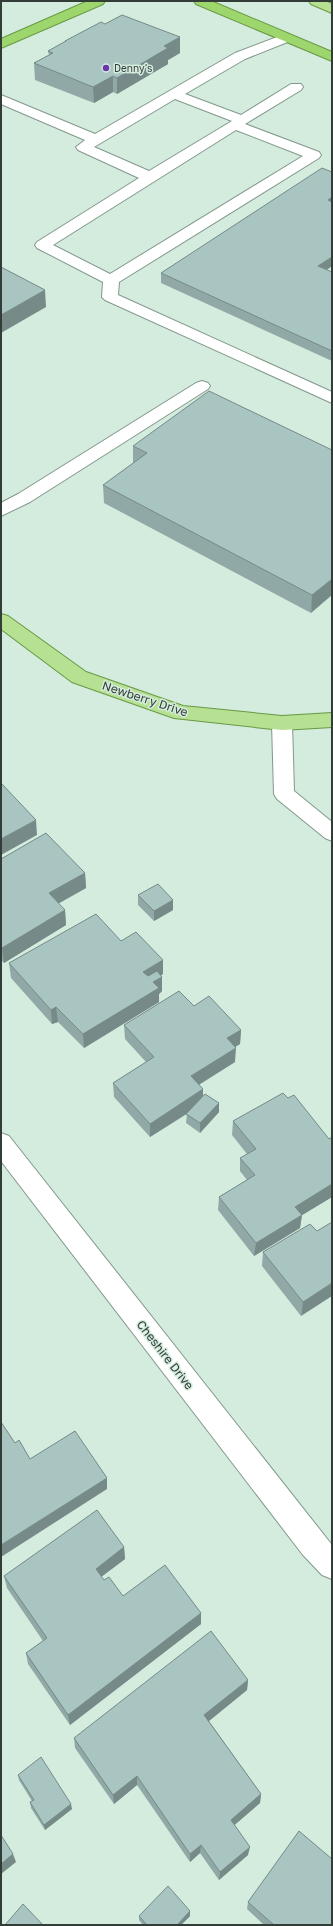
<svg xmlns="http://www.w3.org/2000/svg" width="333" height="1926" viewBox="0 0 333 1926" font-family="'Golos Text',sans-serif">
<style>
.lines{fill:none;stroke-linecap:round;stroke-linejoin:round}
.service-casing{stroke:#82988c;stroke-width:2}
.minor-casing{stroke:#82988c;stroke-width:2}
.primary-casing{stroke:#689944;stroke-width:2}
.trunk-casing{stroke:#689944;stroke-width:2}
.service{fill:#fff;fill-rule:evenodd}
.minor{fill:#fff;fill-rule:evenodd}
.primary{fill:#b6e092;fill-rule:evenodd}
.trunk{fill:#9ed66e;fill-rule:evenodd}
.wall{fill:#90a9a7}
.shaded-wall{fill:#768a88}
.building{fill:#a8c5c2;stroke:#768a88}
.poi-dot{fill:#6b36ad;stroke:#d4ecde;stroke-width:1.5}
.labels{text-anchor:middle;stroke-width:3;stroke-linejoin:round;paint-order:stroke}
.far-poi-label{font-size:10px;fill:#333d38;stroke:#d4ecde;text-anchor:start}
.street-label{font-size:12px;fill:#333d38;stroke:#d4ecde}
</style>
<rect width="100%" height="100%" fill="#d4ecde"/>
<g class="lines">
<g class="service-casing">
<path id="service" d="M285,34L290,35L291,38L290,41L245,59L185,94L241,115L291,84H301L303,87L301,90L245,124L319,152L321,155L319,158L119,282L118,295L332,392V403L105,300L102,297L103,282L37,248L35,245L37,242L139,178L78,150L76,147L85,140L1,104V95L95,134L235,53ZM175,99L232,121L149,171L94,147ZM236,130L303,156L110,274L53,245Z
M202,381L208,383L210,386L208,389L30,502L1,516V503L18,494L196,383Z
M282,716L289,718L292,723L294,791L332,822V841L325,838L277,799L274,794L272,723L275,718Z"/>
</g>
<g class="minor-casing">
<path id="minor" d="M1,1133L9,1136L332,1545V1579L322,1575L303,1555L1,1161Z"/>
</g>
<g class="primary-casing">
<path id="primary" d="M309,1H325L332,4V13L311,4Z
M1,614L8,616L86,672L183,706L282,716L332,713V727L282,730L174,718L72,682L1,629Z"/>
</g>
<g class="trunk-casing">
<path id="trunk" d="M88,1H105L103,4L1,48V39Z
M194,1H211L332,52V61L196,4Z"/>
</g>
<use href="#service" class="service"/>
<use href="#minor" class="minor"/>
<use href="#primary" class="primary"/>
<use href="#trunk" class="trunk"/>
</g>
<path class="wall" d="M105,24L180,37V53L168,60V64L117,94L113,92L94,103L35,80L34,63L49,55L48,51L65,42V41Z
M332,172V266L327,270L332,272V361L161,283V273Z
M133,446L332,450L311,613L104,503L103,485L133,463Z
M1,859L85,873L86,888L58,904L65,910L66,925L4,963L1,960Z
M138,895L173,900V910L154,921L138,905Z
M121,941L163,960V974L161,975L162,991L159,994V1002L84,1048L58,1022L52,1024L11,978L9,963Z
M194,1006L241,1030L240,1044L235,1047V1062L199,1085L203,1096L219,1103V1112L200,1133L186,1123L187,1114L150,1137L114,1097L113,1083L146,1062L125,1039L124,1025Z
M233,1121L329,1139L332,1137V1197L302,1215L300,1228L254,1256L218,1210L219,1197L247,1180L240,1171V1158L247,1154L232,1135Z
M317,1231L301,1316L262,1266L263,1252Z
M124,1547L125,1559L101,1577L104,1580L123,1596L201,1624L70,1725L28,1664L26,1653L43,1641L7,1588L4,1576Z
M248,1680L247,1690L209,1721L261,1794L260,1803L234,1825L248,1855L219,1880L200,1853L190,1862L137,1785L114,1804L75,1748L74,1738Z
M18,1775L72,1809L45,1830L31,1808L30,1802L32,1801L19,1780Z
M248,1902L332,1925H264L247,1909Z
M190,1911V1916L181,1925H143L139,1920V1916Z"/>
<path class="shaded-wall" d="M180,37V53L168,60V64L117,94V78L164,46Z
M113,76V92L94,103L93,87Z
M332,197V206L328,200Z
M332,257V266L317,276L318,266Z
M45,290L46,307L1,333V315Z
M332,579V595L311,613L312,595Z
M36,820L37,835L1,855V839Z
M85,873L86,888L50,908L49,893Z
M173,900V910L154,921V911Z
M65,910L66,925L4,963L2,948Z
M163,960V974L143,986V972Z
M162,977V991L159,994V1002L84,1048L83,1034L153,982Z
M56,1007L58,1022L52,1024L51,1010Z
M241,1030L240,1044L226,1052L227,1038Z
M236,1048L235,1062L190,1090L191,1076Z
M203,1089V1103L150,1137V1124Z
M219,1103V1112L200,1133V1123Z
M332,1184V1197L294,1220L295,1207Z
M302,1215L300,1228L254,1256L256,1243Z
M332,1283V1296L301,1316L303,1302Z
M107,1478V1489L1,1557V1545Z
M124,1547L125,1559L97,1580L96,1569Z
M201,1613V1624L70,1725L68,1715Z
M248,1680L247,1690L204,1725V1715Z
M137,1776V1785L114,1804L113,1795Z
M261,1794L260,1803L230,1829L231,1820Z
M71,1804L72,1809L45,1830L44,1825Z
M201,1845L200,1853L190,1862V1854Z
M250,1847L248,1855L219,1880L220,1872Z
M13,1854L16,1862L1,1874V1864Z
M190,1911V1916L181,1925H177Z"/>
<path class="building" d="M122,15L180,37L164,46L168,48L117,78L113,76L93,87L34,63L53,53L48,51L66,41H65L101,22L105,24Z
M322,168L332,172V197L328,200L332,202V257L318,266L332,272V351L161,273Z
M1,267L45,290L1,315Z
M209,391L332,450V579L312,595L103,485L147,453L133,446Z
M1,783L36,820L1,839Z
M46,833L85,873L49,893L65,910L2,948L1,947V859Z
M158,884L173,900L154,911L138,895Z
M96,914L121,941L136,932L163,960L143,972L148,976L157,971L162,977L153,982L159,988L83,1034L56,1007L51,1010L9,963Z
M179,991L194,1006L209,996L241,1030L227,1038L236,1048L191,1076L203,1089L150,1124L113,1083L154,1057L124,1025Z
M283,1093L288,1098L294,1095L329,1139L332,1137V1184L295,1207L302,1215L256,1243L219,1197L255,1175L240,1158L256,1149L233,1121Z
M205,1094L219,1103L200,1123L186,1114Z
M332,1222V1283L303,1302L263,1252L310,1224L317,1231Z
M1,1422L15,1443L19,1440L30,1459L75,1431L107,1478L1,1545Z
M97,1510L124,1547L96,1569L104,1580L109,1577L123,1596L165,1565L201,1613L68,1715L26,1653L47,1638L4,1576Z
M211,1631L248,1680L204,1715L261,1794L231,1820L250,1847L220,1872L201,1845L190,1854L137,1776L113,1795L74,1738Z
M41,1757L71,1804L44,1825L30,1802L34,1800L18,1775Z
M299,1831L332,1859V1925H274L248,1902Z
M1,1835L13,1854L1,1864Z
M168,1886L190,1911L177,1925H147L139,1916Z
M23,1904L43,1925H5Z"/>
<circle class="poi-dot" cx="106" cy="68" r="4"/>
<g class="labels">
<g class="far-poi-label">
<text x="114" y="72">Denny's</text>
</g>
<g class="street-label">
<text transform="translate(145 699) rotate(18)" y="4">Newberry Drive</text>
<text transform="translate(165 1355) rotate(52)" y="4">Cheshire Drive</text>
</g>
</g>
<rect width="333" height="1926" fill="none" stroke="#333d38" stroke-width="4"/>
</svg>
